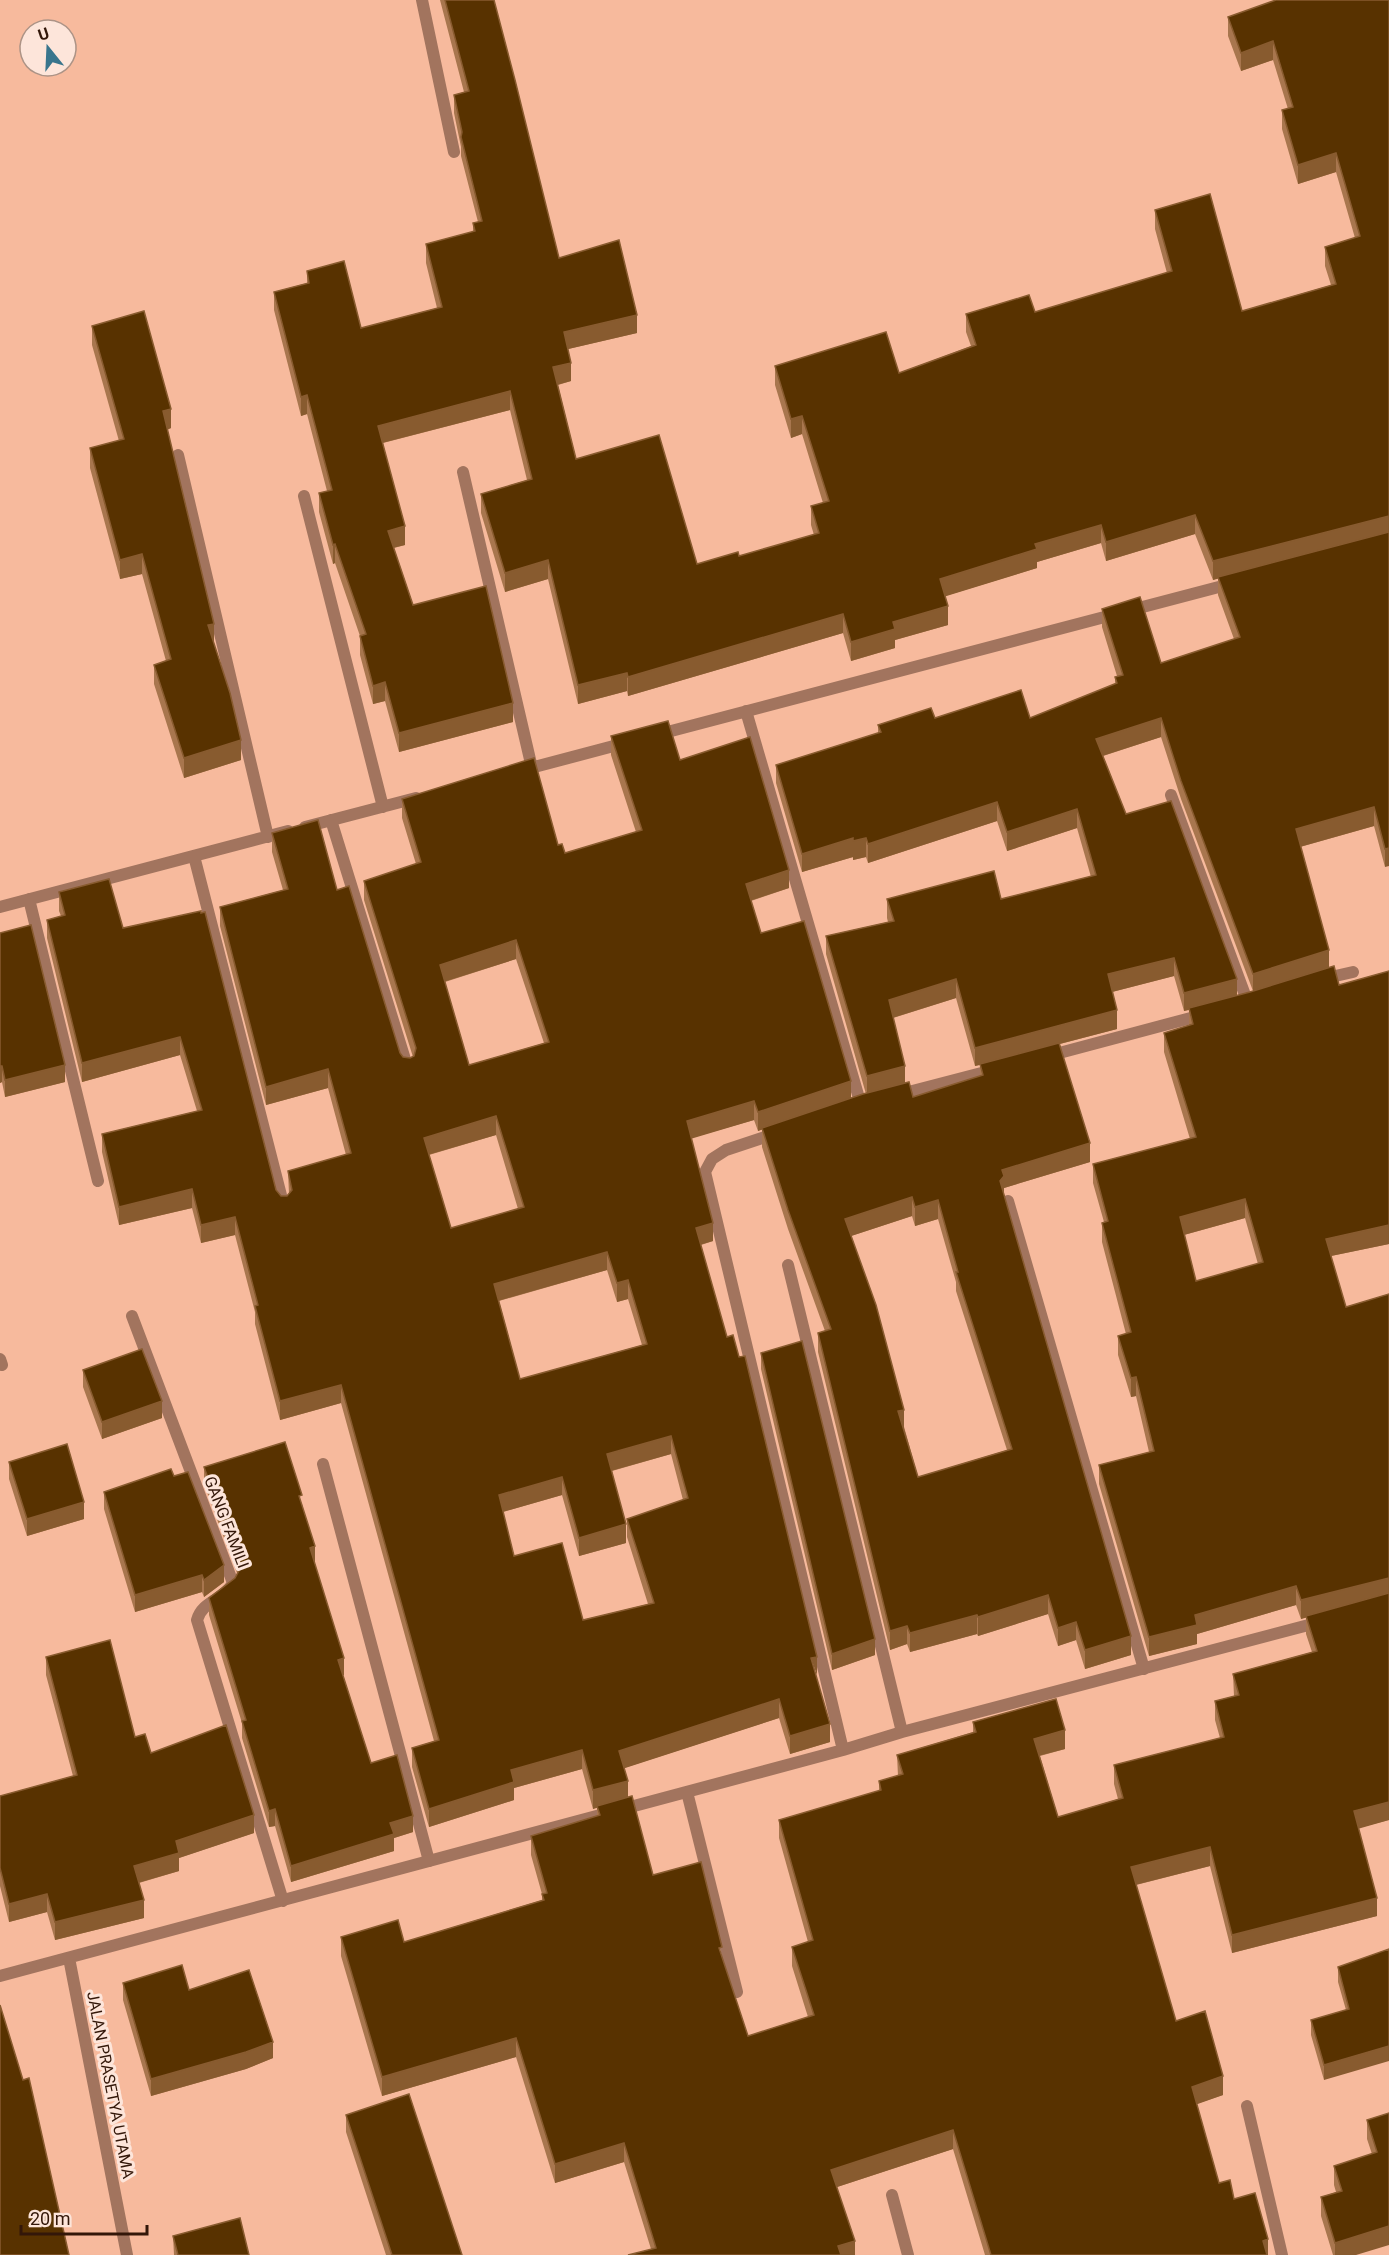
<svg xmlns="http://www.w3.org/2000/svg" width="1389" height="2255" viewBox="0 0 1389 2255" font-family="Roboto,sans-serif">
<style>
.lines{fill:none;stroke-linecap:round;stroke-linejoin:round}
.service{stroke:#a2745e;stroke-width:12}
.minor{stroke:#a2745e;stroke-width:12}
.wall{fill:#a8764e;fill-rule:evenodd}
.shaded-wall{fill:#885b2f}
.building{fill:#583200;stroke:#885b2f;stroke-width:1.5;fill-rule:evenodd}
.labels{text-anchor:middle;stroke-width:6;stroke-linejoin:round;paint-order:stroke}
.street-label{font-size:16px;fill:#331709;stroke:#fde5da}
</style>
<rect width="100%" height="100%" fill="#f7ba9d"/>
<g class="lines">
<path class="service" d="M0,1359L2,1365
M323,1464L429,1861"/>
<path class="minor" d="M422,0L454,152
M178,455L268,837
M463,472L532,768
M304,496L383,807
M746,711L861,1105
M656,735L1234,583
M523,770L625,743
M1171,795L1248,1003
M331,820L408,1069
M305,827L416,798
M194,856L284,1207
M29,899L98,1181
M0,907L288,831
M1322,979L1353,972
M1048,1056L1202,1015
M897,1095L993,1070
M777,1133L726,1150L712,1159L705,1172L843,1750
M1008,1201L1144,1669
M788,1265L902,1732
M132,1316L233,1583C224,1600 202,1601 197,1620L283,1901
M687,1792L737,1992
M69,1958L127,2255
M0,1976L843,1750L902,1732L1320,1622
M1247,2106L1282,2255
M892,2195L908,2255"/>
</g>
<path class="wall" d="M440,0H494L559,258L637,333L568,349L571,381L558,385L576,459L697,564L739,556L814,535L811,525V506L823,503L802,434L791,438L775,385V366L899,373L971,346L966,332V314L1035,312L1167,273L1155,229V210L1242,311L1331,285L1325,266V247L1355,238L1336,172L1298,184L1282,129V110L1288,109L1273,60L1241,71L1228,36V17L1389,0L1385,867L1374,826L1300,847L1329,967L1339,985L1389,971V1244L1331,1256L1346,1307L1389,1294V1820L1358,1828L1377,1916L1232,1953L1210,1866L1136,1885L1176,2021L1223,2095L1196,2104L1219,2183L1234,2199L1268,2255H985L953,2149L837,2187L855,2255L651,2249L624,2162L555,2183L516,2057L382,2096L341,1956V1937L404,1942L542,1900V1894L531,1855V1836L597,1816V1807L593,1809L582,1769L514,1788V1800L429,1827L412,1767V1748L434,1741L341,1403L280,1420L255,1324V1312L235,1235L201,1243L192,1208L119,1225L102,1152V1134L197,1111L180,1055L82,1082L47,938V920L61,916L59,911V892L123,928L276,1190L281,1196H287L289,1194L288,1171L346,1155L328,1088L266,1105L220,926V907L283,890L272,852V833L337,890L400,1053L403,1057L410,1058L413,1057L364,900V881L416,864L402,818V799L558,845L565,853L636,832L611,755V736L680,760L789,888L751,901L761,933L851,1099L866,1094L826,954V936L888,922L887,918V899H1001L1091,877L1077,828L1007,851L997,821L868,863L866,857L853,860V857L802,872L776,783V765L878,733V725L935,718H1030L1115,684V677L1117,676L1102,627V609L1161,663L1234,639L1218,595V578L1213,580L1195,534L1106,561L1101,543L1037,562V568L945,596L948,625L895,640V648L851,661L843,633L628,696L627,691L578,704L548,579L505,592L481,513V494L527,480L510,410L383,443L405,545L394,548L413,605L513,722L399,752L385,701L373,704L360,655V636L335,563L333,564L319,512V493L327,491L307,414L301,416L274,310V292L307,283V271L361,328L437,308L426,263V244L473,232V223L478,222L461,156V147L454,113V95L464,92ZM1161,737L1181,799L1253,991L1237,996L1126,814L1103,756ZM516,959L544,1043L469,1065L445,982ZM1174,976L1184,1011L1189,1010V1025L1164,1033V1052L1190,1139L1093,1164V1183L1104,1222L1102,1223V1242L1126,1334L1118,1336V1355L1131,1397L1136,1396L1149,1452L1099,1465V1484L1149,1656L1197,1644V1634L1296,1605L1301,1619L1306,1617V1634L1312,1652L1233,1674L1234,1696L1215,1701V1720L1220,1738L1114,1765V1784L1118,1799L1058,1817L1040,1756L1065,1749L973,1722V1732L897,1755L898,1776L879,1781V1791L779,1820V1838L808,1942L792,1947V1966L808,2017L748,2036L722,1958L653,1875L628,1798L624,1768L779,1718L790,1754L830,1742L816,1675L701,1245L713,1241L691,1138L754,1120L758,1131L762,1129V1147L788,1229L825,1331L818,1333V1352L890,1650L907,1644L910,1652L977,1634L978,1636L1048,1614L1058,1646L1076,1640L1085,1669L1131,1655L1004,1194V1188L1090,1162L1060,1044L1117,1029L1112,992ZM956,998L975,1066L980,1065V1076L913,1097L905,1083L893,1018ZM496,1135L518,1209L451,1228L429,1155ZM912,1216L915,1226L938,1219L956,1282V1291L1007,1450L918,1477L851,1236ZM1245,1218L1258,1264L1196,1281L1184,1235ZM607,1270L617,1302L628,1299L642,1345L520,1379L499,1301ZM671,1454L683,1500L627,1519V1537L648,1604L583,1620L514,1556L503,1512L562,1495L579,1556L626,1543L612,1471Z
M92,326L171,428L167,430L214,643L241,760L184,778L154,684V665L166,661L142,574L120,579L90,468V448L119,441L92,345Z
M0,933L65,1082L5,1097L2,1082L0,1083Z
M761,1353L875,1655L832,1670L761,1369Z
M83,1370L162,1418L102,1439L83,1387Z
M9,1462L84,1519L27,1536L9,1479Z
M204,1467L302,1504L315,1563H314L344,1675H343L371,1763L413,1832L394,1838V1851L291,1882L275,1826L269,1827L242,1738V1723L209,1615V1598L235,1578L237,1573L204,1484Z
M174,1476L224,1582L204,1597L202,1592L135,1612L104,1509V1492Z
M46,1657L151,1753L254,1833L179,1858V1871L139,1883L144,1918L55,1940L47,1912L9,1922L0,1886V1796L73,1776L46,1675Z
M1389,1949L1324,2080L1311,2035V2020L1346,2010L1338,1982V1967Z
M123,1983L189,1990L273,2058L246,2069L151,2096L123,2000Z
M1389,2113L1356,2255H1333L1321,2216V2197L1336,2192L1334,2185V2166L1372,2154L1367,2139V2120Z
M346,2115L462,2255H386L346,2132Z
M173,2236L249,2255H174Z"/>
<path class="shaded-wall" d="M1273,41V60L1241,71V53Z
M1336,153V172L1298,184V165Z
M637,315V333L564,350V332Z
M571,363V381L553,386V367Z
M510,391V410L378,444V426Z
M307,395V414L301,416V397Z
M171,409V428L163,431V411Z
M802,416V434L791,438V419Z
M1195,515V534L1106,561V542Z
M1389,516V534L1213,580V561Z
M1101,525V543L1037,562V568L940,598V579L1035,544Z
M405,526V545L388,549V531Z
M335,544V563L333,564V545Z
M142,554V574L120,579V560Z
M548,560V579L505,592V573Z
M948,606V625L895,640V648L851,661V642L893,622Z
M843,614V633L628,696V677Z
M214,624V643L208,625Z
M627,673V691L578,704V685Z
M385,682V701L373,704V686Z
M513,703V722L399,752V733Z
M1161,718V737L1096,758V739Z
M241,740V760L184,778V758Z
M997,802V821L868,863V844Z
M1374,807V826L1296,848V829Z
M1077,809V828L1007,851V832Z
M853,838V857L802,872V854Z
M866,838V857L853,860V841Z
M1389,848V866L1385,867V849Z
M789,870V888L746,902V884Z
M516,940V959L440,983V965Z
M1329,950V969L1253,993V974Z
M1174,958V976L1108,993V974Z
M956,979V998L889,1019V1000Z
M1237,979V997L1184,1011V993Z
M1117,1010V1029L975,1066V1048Z
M180,1037V1055L82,1082V1063Z
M65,1065V1082L5,1097V1080Z
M0,1066H2V1082L0,1083Z
M905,1066V1085L867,1095V1076Z
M328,1069V1088L266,1105V1087Z
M851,1081V1100L758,1131V1112Z
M754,1101V1120L687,1140V1121Z
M496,1116V1135L424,1156V1138Z
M1090,1143V1162L1004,1188V1194L1000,1181L1002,1170Z
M192,1189V1208L119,1225V1207Z
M912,1197V1216L845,1238V1219Z
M1245,1199V1218L1180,1236V1217Z
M938,1200V1219L915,1226V1207Z
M235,1217V1235L201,1243V1225Z
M713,1223V1241L696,1246V1228Z
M1389,1225V1244L1326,1257V1239Z
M607,1252V1270L494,1302V1284Z
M628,1280V1299L617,1302V1283Z
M1136,1377V1396L1131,1397V1378Z
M341,1385V1403L280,1420V1401Z
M162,1401V1418L102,1439V1422Z
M904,1410V1428L898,1430V1411Z
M671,1436V1454L607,1472V1454Z
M562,1477V1495L499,1513V1495Z
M84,1502V1519L27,1536V1519Z
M626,1524V1543L579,1556V1538Z
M315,1546V1563L310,1565V1548Z
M224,1565V1582L204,1597V1580Z
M202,1575V1592L135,1612V1595Z
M1389,1578V1596L1301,1619V1600Z
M1296,1586V1605L1197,1634V1644L1149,1656V1637L1195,1615Z
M1048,1595V1614L978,1636V1617Z
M977,1615V1634L910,1652V1633Z
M1076,1622V1640L1058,1646V1628Z
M907,1626V1644L890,1650V1631Z
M1131,1636V1655L1085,1669V1650Z
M875,1639V1655L832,1670V1654Z
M817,1657V1675L811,1658Z
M344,1658V1675L338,1677V1660Z
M779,1699V1718L619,1770V1751Z
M830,1724V1742L790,1754V1736Z
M1065,1730V1749L1034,1757V1739Z
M582,1750V1769L514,1788V1800L429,1827V1809L511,1770Z
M628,1781V1799L593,1809V1790Z
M1389,1802V1820L1354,1830V1811Z
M275,1809V1826L269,1827V1811Z
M254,1815V1833L179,1858V1871L134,1884V1866L176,1841Z
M413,1816V1832L394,1838V1851L291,1882V1866L390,1823Z
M1210,1847V1866L1131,1886V1867Z
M47,1894V1912L9,1922V1904Z
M1377,1898V1916L1232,1953V1935Z
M144,1900V1918L55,1940V1922Z
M516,2038V2057L382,2096V2077Z
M273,2042V2058L246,2069L151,2096V2079Z
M1389,2046V2061L1324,2080V2065Z
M1223,2076V2095L1192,2106V2087Z
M953,2130V2149L831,2189V2170Z
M624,2143V2162L555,2183V2164Z
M1389,2226V2245L1356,2255H1335V2243Z
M1268,2239V2255H1263V2241Z
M855,2241V2255H838V2246Z"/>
<path class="building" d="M445,0H494L515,80L559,258L619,240L637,315L564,332L571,363L553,367L576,459L659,435L697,564L738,552L739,556L819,533L811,506L829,501L802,416L791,419L775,366L886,332L899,373L976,345L966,314L1029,295L1035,312L1172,271L1155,210L1210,194L1242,311L1336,284L1325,247L1360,236L1336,153L1298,165L1282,110L1293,107L1273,41L1241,53L1228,17L1276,0H1389V516L1213,561L1195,515L1106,542L1101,525L1035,544L1037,549L940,579L948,606L893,622L895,629L851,642L843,614L628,677L627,673L578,685L548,560L505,573L481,494L532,479L510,391L378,426L405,526L388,531L413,605L486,586L513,703L399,733L385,682L373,686L360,636L366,634L335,544L333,545L319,493L332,490L307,395L301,397L274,292L309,283L307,271L344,261L361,328L442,307L426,244L475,231L473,223L482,221L461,137L462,132L454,95L469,91Z
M144,311L171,409L163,411L214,624L208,625L230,693L241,740L184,758L154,665L171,659L142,554L120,560L90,448L124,439L92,326Z
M1389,532V848L1385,849L1374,807L1296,829L1329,950L1253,974L1181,781L1161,718L1096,739L1126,814L1171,801L1237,979L1184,993L1174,958L1108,974L1117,1010L975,1048L956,979L889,1000L905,1066L867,1076L826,936L894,921L887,899L994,871L1001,899L1096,875L1077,809L1007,832L997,802L868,844L866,838L853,841V838L802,854L776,765L881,732L878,725L931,708L935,718L1021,690L1030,718L1117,683L1115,677L1123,675L1102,609L1140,597L1161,663L1240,637L1218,577Z
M668,721L680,760L750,737L789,870L746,884L761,933L804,921L851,1081L758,1112L754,1101L687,1121L713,1223L696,1228L727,1337L733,1335L739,1357L745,1356L817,1657L811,1658L830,1724L790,1736L779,1699L619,1751L628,1781L593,1790L582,1750L511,1770L514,1782L429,1809L412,1748L439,1740L341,1385L280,1401L255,1306L258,1305L235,1217L201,1225L192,1189L119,1207L102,1134L202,1110L180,1037L82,1063L47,920L65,915L59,892L109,879L123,928L201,911V913L205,912L276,1190L281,1196H287L292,1190L288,1171L351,1153L328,1069L266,1087L220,907L288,889L272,833L318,820L337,890L349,886L400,1053L403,1057L410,1058L414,1056L416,1048L364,881L421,862L402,799L534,758L558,845L562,844L565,853L642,830L611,736ZM516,940L549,1042L469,1065L440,965ZM496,1116L524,1207L451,1228L424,1138ZM607,1252L617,1283L628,1280L647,1344L520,1379L494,1284ZM671,1436L688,1498L627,1519L654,1603L583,1620L562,1543L514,1556L499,1495L562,1477L579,1538L626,1524L607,1454Z
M31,925L65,1065L5,1080L2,1066H0V933Z
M1334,966L1339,985L1389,971V1225L1326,1239L1346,1307L1389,1294V1578L1301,1600L1296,1586L1195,1615L1197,1625L1149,1637L1099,1465L1154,1451L1136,1377L1131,1378L1118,1336L1131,1332L1102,1223L1108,1221L1093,1164L1196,1137L1164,1033L1193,1024L1189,1008L1250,992ZM1245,1199L1263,1262L1196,1281L1180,1217Z
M1059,1043L1090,1143L1002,1170L1004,1176L1000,1181L1131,1636L1085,1650L1076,1622L1058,1628L1048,1595L978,1617L977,1615L910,1633L907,1626L890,1631L818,1333L831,1329L788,1210L762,1128L863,1094L909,1082L913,1097L983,1075L980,1064ZM912,1197L915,1207L938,1200L958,1272H956L1012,1449L918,1477L898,1411L904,1410L876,1305L845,1219Z
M802,1341L875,1639L832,1654L761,1353Z
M142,1349L162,1401L102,1422L83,1370Z
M285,1442L302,1495L299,1496L315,1546L310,1548L344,1658L338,1660L371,1763L397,1755L413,1816L390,1823L394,1834L291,1866L275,1809L269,1811L242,1721L246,1720L209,1598L235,1578L241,1567L204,1467Z
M67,1444L84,1502L27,1519L9,1462Z
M171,1469L174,1476L188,1472L224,1565L204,1580L202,1575L135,1595L104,1492Z
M1389,1593V1802L1354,1811L1377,1898L1232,1935L1210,1847L1131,1867L1176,2021L1205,2011L1223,2076L1192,2087L1219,2183L1230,2180L1234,2199L1255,2193L1268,2239L1263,2241L1267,2255H991L953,2130L831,2170L855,2241L838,2246L841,2255H628L656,2248L624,2143L555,2164L516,2038L382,2077L341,1937L398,1920L404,1942L544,1900L542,1894L547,1893L531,1836L600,1815L597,1806L632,1796L653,1875L701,1862L722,1947L719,1948L748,2036L814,2015L792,1947L813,1940L779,1820L881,1790L879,1781L903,1774L897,1755L976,1732L973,1722L1056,1699L1065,1730L1034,1739L1058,1817L1123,1798L1114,1765L1224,1737L1215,1701L1239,1695L1233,1674L1317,1651L1306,1616Z
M110,1640L135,1737L145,1734L151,1753L226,1725L254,1815L176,1841L179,1853L134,1866L144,1900L55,1922L47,1894L9,1904L0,1868V1796L77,1775L46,1657Z
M1389,1949V2046L1324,2065L1311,2020L1349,2009L1338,1967Z
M182,1965L189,1990L249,1970L273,2042L246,2052L151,2079L123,1983Z
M0,2005L23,2080L29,2078L69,2255H0Z
M409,2094L462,2255H392L346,2115Z
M1389,2113V2226L1335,2243L1321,2197L1342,2191L1334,2166L1377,2152L1367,2120Z
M240,2218L249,2255H178L173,2236Z"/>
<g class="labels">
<g class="street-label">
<text transform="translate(227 1522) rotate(69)" y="6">GANG FAMILI</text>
<text transform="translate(111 2085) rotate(79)" y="6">JALAN PRASETYA UTAMA</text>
</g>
</g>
<g transform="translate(48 48) rotate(342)"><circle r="28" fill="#fde5da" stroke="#ac9386" stroke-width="1.5"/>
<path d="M0-4.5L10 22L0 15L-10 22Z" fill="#39758d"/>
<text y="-9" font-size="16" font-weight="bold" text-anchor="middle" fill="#331709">U</text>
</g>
<path d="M21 2225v9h126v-9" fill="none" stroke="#331709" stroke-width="3"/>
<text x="30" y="2225" font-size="18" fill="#331709" stroke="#fde5da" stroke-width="4.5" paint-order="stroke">20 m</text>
</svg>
